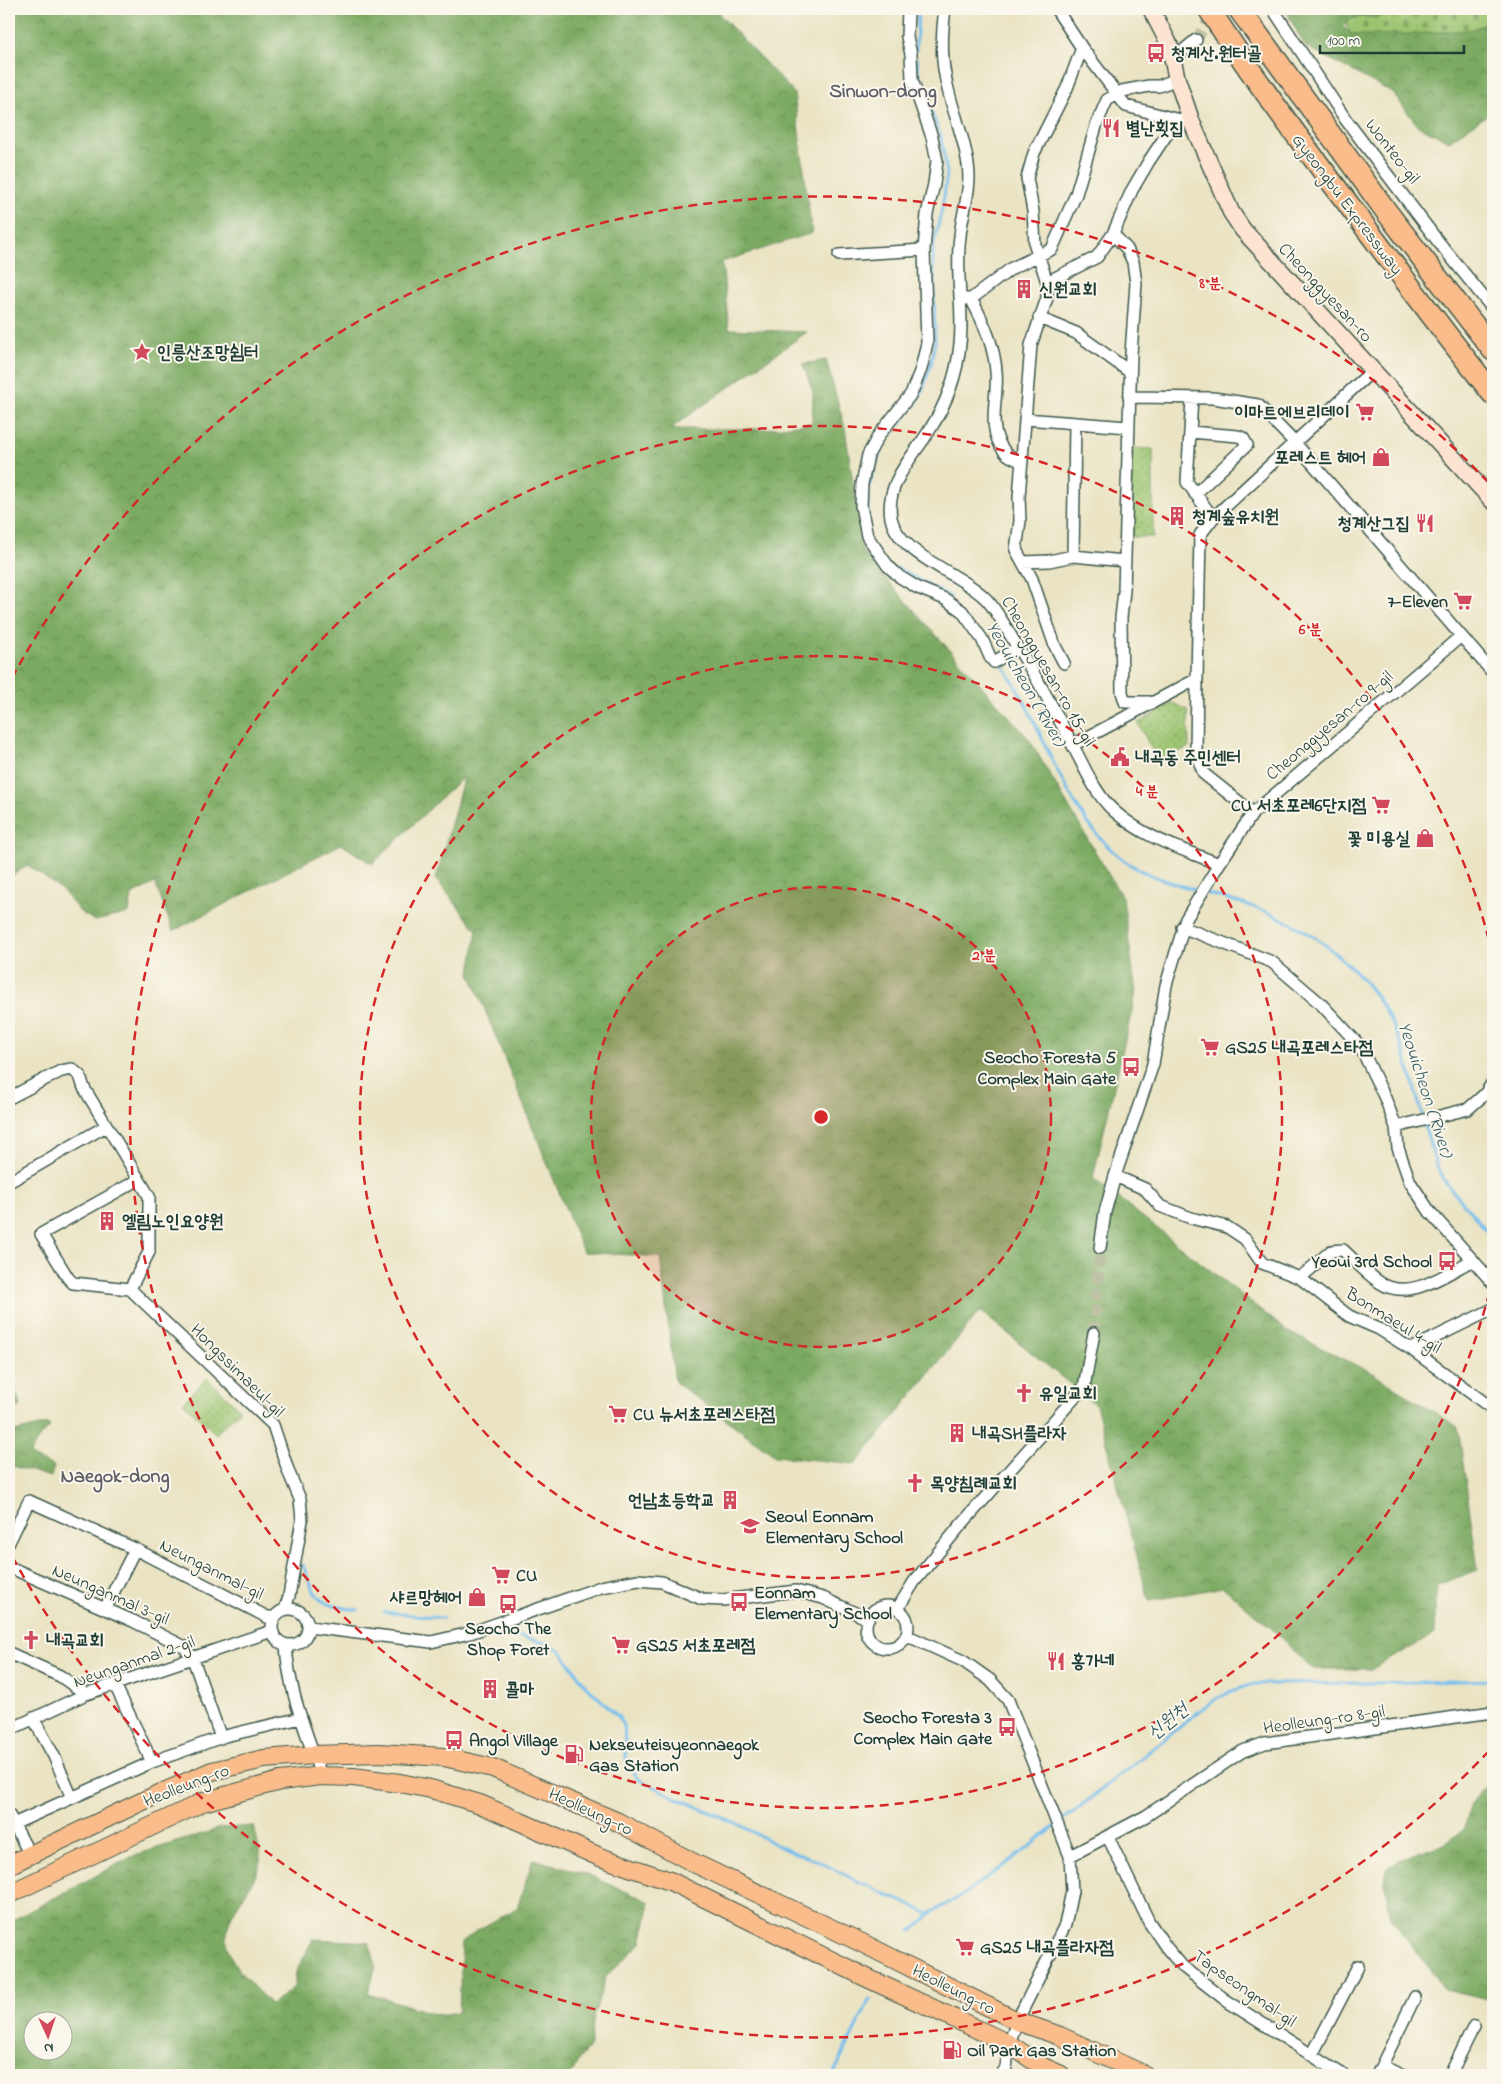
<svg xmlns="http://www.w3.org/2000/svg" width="1502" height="2084" viewBox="0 0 1502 2084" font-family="'Indie Flower','Poor Story',sans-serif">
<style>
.forest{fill:url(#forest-crowns);stroke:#4e744b;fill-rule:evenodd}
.cemetery{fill:url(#cemetery-stones);stroke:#5d8052}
.park{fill:url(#park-dots);stroke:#5d8052}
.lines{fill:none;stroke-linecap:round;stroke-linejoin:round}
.stream{stroke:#74beed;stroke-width:3}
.street-tunnel{stroke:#c1c3a7;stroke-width:11;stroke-dasharray:11 5.5;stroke-linecap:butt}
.street-casing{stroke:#3d564a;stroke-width:14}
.secondary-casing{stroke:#3d564a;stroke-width:19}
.primary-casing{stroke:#3d564a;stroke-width:20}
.highway-casing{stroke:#3d564a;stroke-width:24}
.street{stroke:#fff;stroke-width:11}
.secondary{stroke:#fde4d0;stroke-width:16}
.primary{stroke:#f9bc8a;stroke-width:18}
.highway{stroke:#f9bc8a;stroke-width:21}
.ring{fill:none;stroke:#d62828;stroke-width:2.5;stroke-dasharray:9 6}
.labels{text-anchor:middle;stroke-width:4;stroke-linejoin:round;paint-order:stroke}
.poi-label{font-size:18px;font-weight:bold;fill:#1f3d34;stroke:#fbf7ec;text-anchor:start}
.street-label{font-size:18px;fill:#1f3d34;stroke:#fbf7ec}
.water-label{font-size:19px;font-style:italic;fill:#345d62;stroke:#fbf7ec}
.quarter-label{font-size:20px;font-weight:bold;fill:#5e5e67;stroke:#fbf7ec}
.centre{fill:#d62828;stroke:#fbf7ec;stroke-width:2.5}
.ring-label{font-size:15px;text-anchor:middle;font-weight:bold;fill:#d62828;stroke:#fbf7ec;stroke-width:4;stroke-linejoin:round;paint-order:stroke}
</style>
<defs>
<pattern id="forest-crowns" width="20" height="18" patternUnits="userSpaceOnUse" patternTransform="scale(1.25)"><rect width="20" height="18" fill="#7caa62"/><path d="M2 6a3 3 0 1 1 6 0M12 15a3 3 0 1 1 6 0" fill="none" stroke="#658c52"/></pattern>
<pattern id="cemetery-stones" width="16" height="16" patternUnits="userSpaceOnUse" patternTransform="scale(1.25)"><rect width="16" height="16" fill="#9bc470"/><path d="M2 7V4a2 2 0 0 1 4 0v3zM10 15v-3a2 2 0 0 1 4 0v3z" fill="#7ea05d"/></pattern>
<pattern id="park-dots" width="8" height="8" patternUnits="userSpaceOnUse" patternTransform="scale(1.25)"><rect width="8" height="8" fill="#9bc470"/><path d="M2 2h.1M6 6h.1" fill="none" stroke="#7ea05d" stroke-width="1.8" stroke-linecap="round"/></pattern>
</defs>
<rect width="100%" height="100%" fill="#fbf7ec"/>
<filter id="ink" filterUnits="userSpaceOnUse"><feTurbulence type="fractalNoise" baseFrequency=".02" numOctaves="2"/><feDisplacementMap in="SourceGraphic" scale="10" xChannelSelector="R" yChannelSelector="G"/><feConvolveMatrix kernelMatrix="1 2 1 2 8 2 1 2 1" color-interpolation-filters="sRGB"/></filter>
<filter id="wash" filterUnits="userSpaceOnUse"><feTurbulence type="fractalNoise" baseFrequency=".0096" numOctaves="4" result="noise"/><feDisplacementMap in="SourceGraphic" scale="20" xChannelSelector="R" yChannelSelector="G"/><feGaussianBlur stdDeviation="1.12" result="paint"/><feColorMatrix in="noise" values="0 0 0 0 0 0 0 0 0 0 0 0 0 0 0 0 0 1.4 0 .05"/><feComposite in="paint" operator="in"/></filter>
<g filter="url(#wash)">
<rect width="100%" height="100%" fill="#eae4c4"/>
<path class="forest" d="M9,9H720V15L794,93L812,233L722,262L729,329L807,332L670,429H766L812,423L813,392L803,364L826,360L845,428L863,553L1029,739L1123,899L1136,993L1093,1178L1290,1333L1367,1370L1458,1427L1478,1570L1437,1585L1434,1635L1372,1669H1312L1270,1627L1223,1587L1149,1601L1096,1405L980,1311L856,1464L775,1456L675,1382L660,1257L583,1252L470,973L477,931L436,879L464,776L372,864L341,844L173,931L155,883L132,895L129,913L95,921L80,912L63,891L28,865L9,878Z
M1285,9H1401L1385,15L1354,17L1342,26L1353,35L1411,34L1470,30L1493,21V111L1449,141L1418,126L1393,93L1305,46Z
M9,1386L14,1388L21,1406L13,1410L14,1432L48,1424L50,1427L41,1435L30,1453L34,1458L54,1466L51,1477L9,1465Z
M1493,1783V2004L1488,1999L1445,1989L1391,1918L1385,1884L1386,1870C1406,1851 1437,1853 1460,1832C1467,1826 1467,1816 1470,1807C1473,1798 1485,1786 1493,1783Z
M254,1826C256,1836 261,1855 260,1864C258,1875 244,1895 238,1905C209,1949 242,1975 272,2005L294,1987L296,1972L313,1939L369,1942L376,1966L368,1993L438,2015L459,2012L462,1942L476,1931L517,1908L533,1859L586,1874L650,1902L641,1943L606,1976L594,2015L590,2046L579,2059L571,2075H9V1922L135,1855L221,1828ZM32,2022H62V2052H32Z"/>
<path class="cemetery" d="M1402,9H1493V21L1470,30L1411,34L1352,35L1345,24L1355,17H1376L1394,13Z"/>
<path class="park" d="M1131,448L1153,449V537H1131Z
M1173,703L1188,710L1189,747L1158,761L1138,723Z
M207,1378L240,1410L216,1434L183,1402Z"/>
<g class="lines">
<path class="stream" d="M916,50L918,9
M868,514V493L874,466L885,441L914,406L922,392L931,364L935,342L933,247L942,209L947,174L941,137L919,80L917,59
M897,568L951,597
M991,646C1002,664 1014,682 1024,701C1052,755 1073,820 1122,859C1144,876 1174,883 1199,891
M1205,893C1230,900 1255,906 1278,917C1321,936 1362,971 1386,1012C1404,1043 1412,1082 1423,1117
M1424,1123L1436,1164L1446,1183L1493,1238
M303,1565C317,1603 318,1604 358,1610
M384,1612L443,1618
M506,1633L548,1644L560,1650L586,1686L618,1716L624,1725L626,1760L631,1770L638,1779L674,1797L736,1823L782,1848L816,1860L851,1878L929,1914
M911,1931L924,1921L929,1914L963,1895L1027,1849L1211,1702L1229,1692L1253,1684L1378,1683L1493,1680
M833,2075L870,1999"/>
</g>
</g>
<g filter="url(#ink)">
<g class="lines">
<path class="street-tunnel" d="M1196,40L1214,12
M1094,1333L1100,1248"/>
<g class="street-casing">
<path id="street" d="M908,9L907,37L911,54L912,80L932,137L937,161L934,184L927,214L924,250L927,343L921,369L911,394L879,435L868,455L862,484L861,506L867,536L888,566L900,577L918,588L945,599L962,611L982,639L990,657L994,662L1018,648
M945,9C942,31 941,54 945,75C950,106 964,134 968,165C972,189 962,213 960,236C955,272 964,308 960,344C957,375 946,405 929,431C913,457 885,483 891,518C899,556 962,573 987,600C998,612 1006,628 1015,643C1036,676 1055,711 1073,746C1085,768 1095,794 1114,811C1144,838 1182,849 1219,864
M1056,9L1082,48L1126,106L1183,121
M1273,9L1346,120L1437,240L1493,309
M1172,60L1196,40
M1113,234L1127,249L1133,262L1136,283L1131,354L1124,591L1121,618L1122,692L1125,702H1149
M839,255L924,250
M1047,282L1097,257L1113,234L1132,190L1149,161L1177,119
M961,299H971L1012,268L1052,249L1076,194L1097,123L1107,100L1122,91L1149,86H1159L1177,79
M971,299C983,320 994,345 996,371C999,398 985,428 1005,452C1009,457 1017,459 1022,462
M1039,318L1076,333L1130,372
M1129,397L1213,398L1258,405L1295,443L1493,673
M1192,398L1187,482L1213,518
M1025,419L1128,427
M1190,432L1238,436L1243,438L1247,445L1195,494
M1073,556L1075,423
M1023,562L1049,561L1073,556L1124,561
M1064,663L1055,646L1032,579L1016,550L1020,521L1019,497L1031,345L1047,298V282L1035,245L1033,211L1027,178L1034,153L1067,88L1082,48
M1197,679L1196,753L1204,774L1253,813
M1073,745L1197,679L1200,535L1213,518L1372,371
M1182,927L1272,962L1321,1004L1360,1046L1385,1098L1396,1127L1398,1148L1410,1182L1430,1212L1493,1283
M9,1098L61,1071L72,1069L80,1076L84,1088L149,1196V1252L130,1289L273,1425L289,1473L300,1499L302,1520L289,1596L285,1609
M1396,1127L1468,1109L1485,1094L1493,1082
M1115,1176L1145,1189L1160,1206L1191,1218L1227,1227L1245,1239L1262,1263L1300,1278L1349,1316L1379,1329L1411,1349L1493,1409
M9,1182L106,1126
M1100,1248L1105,1212L1115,1176L1153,1064L1166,985L1186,919L1219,864L1253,813L1461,636
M1300,1278L1331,1251L1343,1250C1355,1261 1366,1273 1379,1282C1409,1303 1445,1274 1473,1260
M130,1289L73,1283L68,1278L41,1234L138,1180
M1411,1349L1493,1309
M9,1542L29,1501L135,1549L267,1617H274
M9,1567L133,1621L185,1647L193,1659L221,1738
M866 1627a21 21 0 1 1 42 0a21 21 0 1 1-42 0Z
M898,1608L914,1582L960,1526L1084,1387L1094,1333
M272 1627a18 18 0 1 1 36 0a18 18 0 1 1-36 0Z
M105,1609L135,1549
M309,1627L431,1642L470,1633L601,1587L638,1580L662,1582L702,1599L723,1600L796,1591L823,1598L868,1619
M908,1636L963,1661L990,1680L1008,1700L1070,1856L1072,1891L1065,1925L1017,2021L1009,2044L1006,2068L1001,2075
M286,1645C289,1694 306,1730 321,1776
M9,1653L60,1676L86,1694
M115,1685L152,1762
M33,1718L54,1756L72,1798
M9,1730L86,1694L272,1631
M9,1815L30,1855
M9,1826L152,1762L225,1736L301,1718
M1108,1837L1149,1922L1166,1947L1182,1966L1227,2001L1343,2075
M1070,1856L1146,1816L1243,1751L1265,1743L1493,1712
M1312,2055L1358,1966
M1382,2066L1401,2075
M1377,2075L1415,1997
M1450,2075L1474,2026"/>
</g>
<g class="secondary-casing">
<path id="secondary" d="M1151,9L1169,44L1177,79L1192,123L1231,212L1243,230L1493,501"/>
</g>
<g class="primary-casing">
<path id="primary" d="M9,1865L143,1801L212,1771L264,1759L314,1755L379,1753L444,1757L493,1768L618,1822L694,1863L862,1943L1017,2021L1060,2036L1145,2075
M9,1894L203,1802L280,1781L321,1776L353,1777L400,1783L431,1789L480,1804L600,1857L670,1881L865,1977L1009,2044L1043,2067L1061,2075"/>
</g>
<g class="highway-casing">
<path id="highway" d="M1209,9C1251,75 1298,138 1346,201C1394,266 1443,331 1493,394
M1239,9L1386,211L1493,350"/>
</g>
<use href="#street" class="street"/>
<use href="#secondary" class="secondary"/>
<use href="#primary" class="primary"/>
<use href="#highway" class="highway"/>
</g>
</g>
<circle cx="821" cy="1117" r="230" fill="#d62828" fill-opacity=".12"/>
<g class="ring">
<circle cx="821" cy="1117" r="230"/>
<circle cx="821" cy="1117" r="461"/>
<path d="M1493 1278A691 691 0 1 1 1493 956"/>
<path d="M1489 1751A921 921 0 0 1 12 1556M12 678A921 921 0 0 1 1489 483"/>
</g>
<defs>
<g id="bus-bare" transform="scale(1.5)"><path d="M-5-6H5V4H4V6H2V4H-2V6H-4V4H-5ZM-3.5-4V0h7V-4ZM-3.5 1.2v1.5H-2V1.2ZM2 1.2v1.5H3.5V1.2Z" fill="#d1495b" stroke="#fbf7ec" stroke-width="2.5" paint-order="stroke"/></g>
<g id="restaurant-bare" transform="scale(1.5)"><path d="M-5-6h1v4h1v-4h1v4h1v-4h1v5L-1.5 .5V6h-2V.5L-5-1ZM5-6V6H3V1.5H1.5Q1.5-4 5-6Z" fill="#d1495b" stroke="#fbf7ec" stroke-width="2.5" paint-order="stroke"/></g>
<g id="building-bare" transform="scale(1.5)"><path d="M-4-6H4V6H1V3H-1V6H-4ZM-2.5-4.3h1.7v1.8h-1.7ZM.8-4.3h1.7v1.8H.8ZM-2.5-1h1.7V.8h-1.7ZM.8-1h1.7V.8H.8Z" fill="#d1495b" stroke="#fbf7ec" stroke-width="2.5" paint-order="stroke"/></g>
<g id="sight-bare" transform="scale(1.5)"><path d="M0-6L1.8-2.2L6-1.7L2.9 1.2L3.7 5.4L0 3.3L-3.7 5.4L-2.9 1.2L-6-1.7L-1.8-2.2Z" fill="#d1495b" stroke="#fbf7ec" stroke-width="2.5" paint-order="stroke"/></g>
<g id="supermarket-bare" transform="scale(1.5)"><path d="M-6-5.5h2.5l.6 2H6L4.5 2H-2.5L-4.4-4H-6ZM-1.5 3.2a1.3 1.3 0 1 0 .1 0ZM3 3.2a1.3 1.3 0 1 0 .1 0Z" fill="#d1495b" stroke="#fbf7ec" stroke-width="2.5" paint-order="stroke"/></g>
<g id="shop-bare" transform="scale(1.5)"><path d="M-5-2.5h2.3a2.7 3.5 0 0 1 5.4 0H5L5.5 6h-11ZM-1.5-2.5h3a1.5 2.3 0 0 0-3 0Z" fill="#d1495b" stroke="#fbf7ec" stroke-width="2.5" paint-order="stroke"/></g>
<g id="civic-bare" transform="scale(1.5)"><path d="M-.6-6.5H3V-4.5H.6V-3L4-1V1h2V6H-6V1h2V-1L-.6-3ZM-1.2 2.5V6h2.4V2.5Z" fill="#d1495b" stroke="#fbf7ec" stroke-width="2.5" paint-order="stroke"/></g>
<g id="church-bare" transform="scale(1.5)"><path d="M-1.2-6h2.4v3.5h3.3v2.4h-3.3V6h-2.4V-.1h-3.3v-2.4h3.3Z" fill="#d1495b" stroke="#fbf7ec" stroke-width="2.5" paint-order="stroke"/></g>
<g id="school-bare" transform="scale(1.5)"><path d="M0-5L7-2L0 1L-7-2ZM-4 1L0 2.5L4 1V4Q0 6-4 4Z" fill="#d1495b" stroke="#fbf7ec" stroke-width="2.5" paint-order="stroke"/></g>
<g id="fuel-bare" transform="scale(1.5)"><path d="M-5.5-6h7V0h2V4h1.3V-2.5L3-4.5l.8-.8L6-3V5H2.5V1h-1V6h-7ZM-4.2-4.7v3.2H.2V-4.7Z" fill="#d1495b" stroke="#fbf7ec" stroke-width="2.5" paint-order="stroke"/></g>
</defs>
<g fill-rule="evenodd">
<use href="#bus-bare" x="1156" y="53"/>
<use href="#restaurant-bare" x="1111" y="128"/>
<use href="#building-bare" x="1024" y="289"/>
<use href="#sight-bare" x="142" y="352"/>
<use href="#supermarket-bare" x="1365" y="412"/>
<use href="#shop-bare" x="1381" y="457"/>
<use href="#building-bare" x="1177" y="516"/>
<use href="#restaurant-bare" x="1425" y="523"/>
<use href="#supermarket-bare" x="1463" y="601"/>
<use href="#civic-bare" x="1120" y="757"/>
<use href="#supermarket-bare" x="1381" y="805"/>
<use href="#shop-bare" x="1425" y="838"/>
<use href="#supermarket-bare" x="1210" y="1047"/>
<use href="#bus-bare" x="1131" y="1067"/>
<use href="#building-bare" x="107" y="1221"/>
<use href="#bus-bare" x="1447" y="1261"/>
<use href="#church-bare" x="1024" y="1393"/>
<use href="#supermarket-bare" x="618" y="1414"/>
<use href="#building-bare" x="957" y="1433"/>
<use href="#church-bare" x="915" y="1483"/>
<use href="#building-bare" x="730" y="1500"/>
<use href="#school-bare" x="750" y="1526"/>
<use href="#supermarket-bare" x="501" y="1575"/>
<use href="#shop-bare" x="477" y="1597"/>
<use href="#bus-bare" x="739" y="1602"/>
<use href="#bus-bare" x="508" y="1604"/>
<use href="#church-bare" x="31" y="1640"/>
<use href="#supermarket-bare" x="621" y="1645"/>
<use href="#restaurant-bare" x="1056" y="1661"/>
<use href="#building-bare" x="490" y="1689"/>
<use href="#bus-bare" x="1007" y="1727"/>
<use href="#bus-bare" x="454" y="1740"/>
<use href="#fuel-bare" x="574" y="1754"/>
<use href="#supermarket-bare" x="965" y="1947"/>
<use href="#fuel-bare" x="952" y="2050"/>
</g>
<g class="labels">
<g class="poi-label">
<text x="1171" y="59">청계산.원터골</text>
<text x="1126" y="134">별난횟집</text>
<text x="1039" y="295">신원교회</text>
<text x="157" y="358">인릉산조망쉼터</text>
<text x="1350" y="418" text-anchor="end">이마트에브리데이</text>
<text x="1366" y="463" text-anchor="end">포레스트 헤어</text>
<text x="1192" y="522">청계숲유치원</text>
<text x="1410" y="529" text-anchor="end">청계산그집</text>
<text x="1448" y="607" text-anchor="end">7-Eleven</text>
<text x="1135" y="763">내곡동 주민센터</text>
<text x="1366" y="811" text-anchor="end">CU 서초포레6단지점</text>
<text x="1410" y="844" text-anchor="end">꽃 미용실</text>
<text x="1225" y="1053">GS25 내곡포레스타점</text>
<text x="1116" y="1063" text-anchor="end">Seocho Foresta 5<tspan x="1116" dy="21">Complex Main Gate</tspan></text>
<text x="122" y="1227">엘림노인요양원</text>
<text x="1432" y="1267" text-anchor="end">Yeoui 3rd School</text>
<text x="1039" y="1399">유일교회</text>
<text x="633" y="1420">CU 뉴서초포레스타점</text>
<text x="972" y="1439">내곡SH플라자</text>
<text x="930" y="1489">목양침례교회</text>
<text x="715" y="1506" text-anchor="end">언남초등학교</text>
<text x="765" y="1522">Seoul Eonnam<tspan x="765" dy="21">Elementary School</tspan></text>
<text x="516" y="1581">CU</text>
<text x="754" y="1598">Eonnam<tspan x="754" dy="21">Elementary School</tspan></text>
<text x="462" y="1603" text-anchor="end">샤르망헤어</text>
<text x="508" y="1634" text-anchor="middle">Seocho The<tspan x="508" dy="21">Shop Foret</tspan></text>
<text x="46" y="1646">내곡교회</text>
<text x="636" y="1651">GS25 서초포레점</text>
<text x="1071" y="1667">홍가네</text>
<text x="505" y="1695">콜마</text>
<text x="992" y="1723" text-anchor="end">Seocho Foresta 3<tspan x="992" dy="21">Complex Main Gate</tspan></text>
<text x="469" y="1746">Angol Village</text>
<text x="589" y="1750">Nekseuteisyeonnaegok<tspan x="589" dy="21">Gas Station</tspan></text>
<text x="980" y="1953">GS25 내곡플라자점</text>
<text x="967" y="2056">Oil Park Gas Station</text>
</g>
<g class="street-label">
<text transform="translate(1393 151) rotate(52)" y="6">Wonteo-gil</text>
<text transform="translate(1348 204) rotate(53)" y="6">Gyeongbu Expressway</text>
<text transform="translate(1326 292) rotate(47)" y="6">Cheonggyesan-ro</text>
<text transform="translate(1049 671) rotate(60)" y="6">Cheonggyesan-ro 15-gil</text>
<text transform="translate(1329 725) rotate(-40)" y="6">Cheonggyesan-ro 9-gil</text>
<text transform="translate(1394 1320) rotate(32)" y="6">Bonmaeul 4-gil</text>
<text transform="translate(238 1370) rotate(45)" y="6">Hongssimaeul-gil</text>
<text transform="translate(212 1569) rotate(27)" y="6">Neunganmal-gil</text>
<text transform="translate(111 1594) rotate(24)" y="6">Neunganmal 3-gil</text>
<text transform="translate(134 1661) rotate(-19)" y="6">Neunganmal 2-gil</text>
<text transform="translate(1324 1719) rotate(-8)" y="6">Heolleung-ro 8-gil</text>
<text transform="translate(186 1785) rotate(-21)" y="6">Heolleung-ro</text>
<text transform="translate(591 1811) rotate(25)" y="6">Heolleung-ro</text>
<text transform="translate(1245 1988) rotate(35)" y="6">Tapseongmal-gil</text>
<text transform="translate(954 1989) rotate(27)" y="6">Heolleung-ro</text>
</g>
<g class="water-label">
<text transform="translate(1027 683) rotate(60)" y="7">Yeouicheon (River)</text>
<text transform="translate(1427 1089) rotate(72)" y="7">Yeouicheon (River)</text>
<text transform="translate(1167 1720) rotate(-39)" y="7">신원천</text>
</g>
<g class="quarter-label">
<text x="883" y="97">Sinwon-dong</text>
<text x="115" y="1482">Naegok-dong</text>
</g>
</g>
<circle cx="821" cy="1117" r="8" class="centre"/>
<g class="ring-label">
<text x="1210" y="288">8 분</text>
<text x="1310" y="634">6 분</text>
<text x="1147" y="796">4 분</text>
<text x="984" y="960">2 분</text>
</g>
<rect width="1502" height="2084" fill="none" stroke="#fbf7ec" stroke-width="30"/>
<g transform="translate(48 2036) rotate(177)"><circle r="24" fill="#fbf7ec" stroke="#a3ada2"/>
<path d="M0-4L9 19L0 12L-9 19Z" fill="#d1495b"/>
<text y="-8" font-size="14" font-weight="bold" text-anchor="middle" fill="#1f3d34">N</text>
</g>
<path d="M1320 45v8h144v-8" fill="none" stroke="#1f3d34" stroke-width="2.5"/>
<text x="1327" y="45" font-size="15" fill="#1f3d34" stroke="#fbf7ec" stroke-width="4" paint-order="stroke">100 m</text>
</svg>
